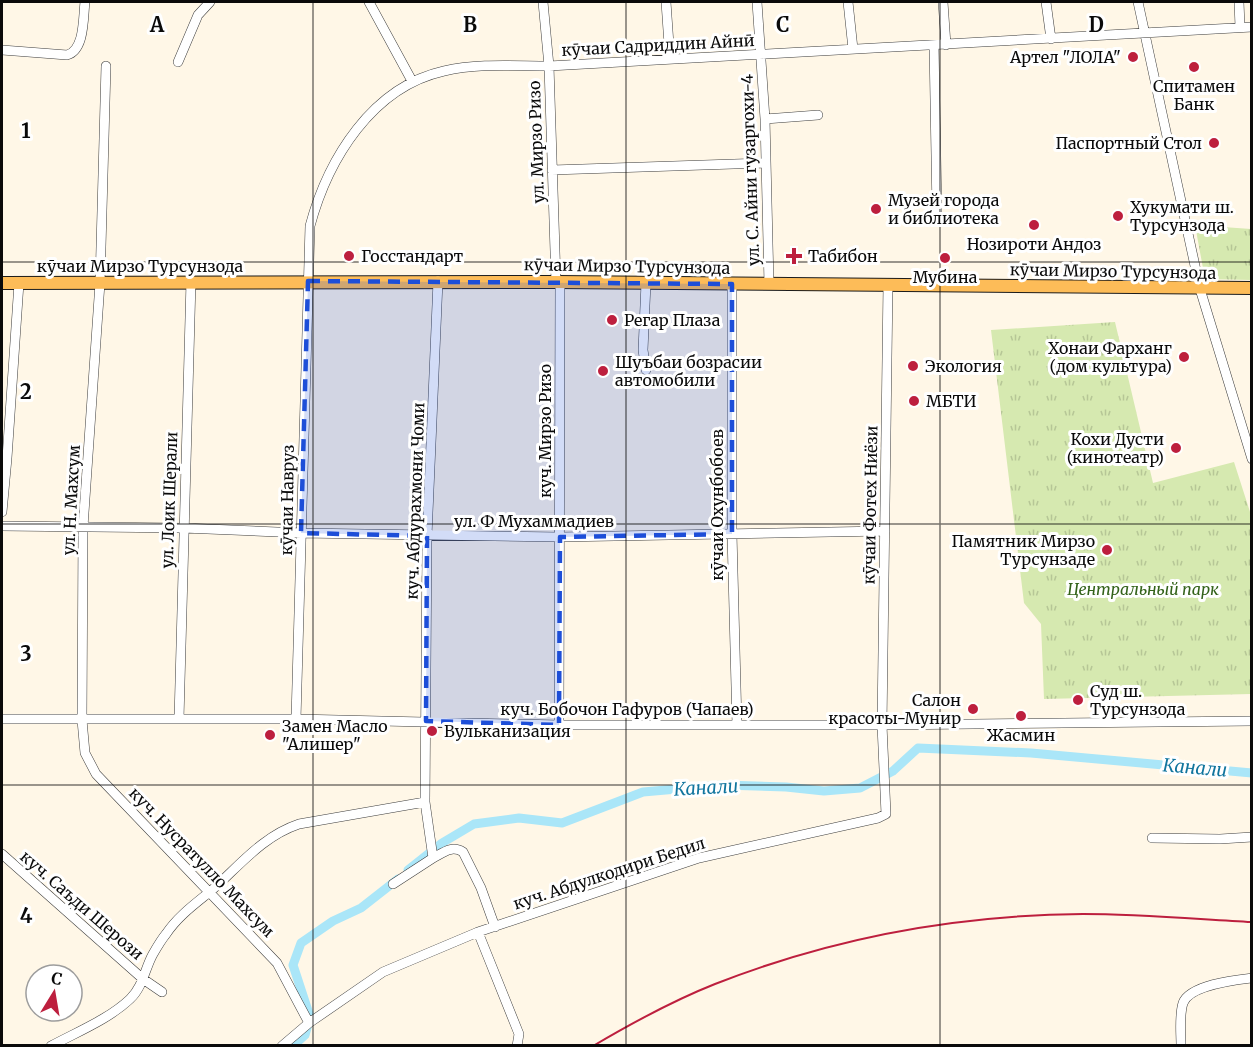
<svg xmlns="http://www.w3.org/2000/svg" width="1253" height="1047" viewBox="0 0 1253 1047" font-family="Merriweather,serif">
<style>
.park{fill:url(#park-tufts)}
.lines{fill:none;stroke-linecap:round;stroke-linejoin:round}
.canal{stroke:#aae6f8;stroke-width:9}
.minor-casing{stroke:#3d3d3d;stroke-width:10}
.major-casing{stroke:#1b1b1b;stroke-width:14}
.minor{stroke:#fff;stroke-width:9}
.major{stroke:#fdbc58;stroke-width:12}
.rail{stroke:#bd1f3e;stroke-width:2}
.marked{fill:#1d4ed8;fill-opacity:0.2;stroke:#1d4ed8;stroke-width:4.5;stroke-dasharray:12 8;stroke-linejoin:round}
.grid{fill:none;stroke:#0a0a0a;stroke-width:1.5;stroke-opacity:0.55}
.poi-dot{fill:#bd1f3e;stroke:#fff;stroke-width:2}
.labels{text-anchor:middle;stroke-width:6;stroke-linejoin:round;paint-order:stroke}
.street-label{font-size:16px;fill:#0a0a0a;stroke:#fff}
.poi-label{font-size:16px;fill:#0a0a0a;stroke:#fff;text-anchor:start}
.park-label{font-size:16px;font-style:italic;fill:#33621a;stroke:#fff}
.water-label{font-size:18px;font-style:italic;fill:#11759e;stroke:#fff}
.grid-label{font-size:20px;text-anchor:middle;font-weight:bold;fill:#0a0a0a;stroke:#fff;stroke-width:6;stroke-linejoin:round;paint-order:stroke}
</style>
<defs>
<pattern id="park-tufts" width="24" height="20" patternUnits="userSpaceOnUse" patternTransform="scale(1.5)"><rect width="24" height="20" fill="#d6e9b0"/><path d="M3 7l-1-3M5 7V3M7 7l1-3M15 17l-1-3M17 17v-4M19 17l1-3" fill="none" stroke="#b6c696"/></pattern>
</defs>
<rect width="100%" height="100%" fill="#fff7e7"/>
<path class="park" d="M1195,225L1251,229V280L1205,279Z
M1115,322L1153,483L1234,462L1251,515V694L1044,699L1041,624L1024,603L991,330Z"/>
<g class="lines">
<path class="canal" d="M408,870L442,843L474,824L519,818L562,823L643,792L723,785L786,787L824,791L860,788L893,771L918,748L1031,753L1252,773
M293,1046L305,1035L310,1017L293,965L301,943L333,921L361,908L398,879"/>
<g class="minor-casing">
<path id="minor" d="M369,2L412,81
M543,2L549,66L556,282
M666,2L670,59
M757,2L765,119L769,284
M848,2L853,49
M943,2L946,45
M1046,2L1051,39
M1138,2L1200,289L1252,459
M1239,2L1240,27
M934,45L937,211
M2,50L67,55C85,50 83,17 85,2
M178,62L198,15L210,2
M106,66L100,283L83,527L82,720L85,753L96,774L277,963L309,1023
M765,119L818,115
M552,170L765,163
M438,281L427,536L425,802L433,858C444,852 452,845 463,852L481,888L495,927
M646,283L643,350L646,370
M732,284V534L737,725
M2,512L7,458L19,283
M2,526L183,528L301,533L560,537L885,531
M2,719H296L559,725H882L1252,721
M179,719L191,281
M296,719L310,226C328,159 372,87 444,71C478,63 514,66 549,66L1252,27
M559,725L560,282
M1152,838L1220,839L1252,837
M2,854L143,979L162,992
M393,884L433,858
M478,932L519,1034L517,1046
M51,1046C77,1032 109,1019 130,999C143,987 145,968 153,954C157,947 161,940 166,934C178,916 195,904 212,890C240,865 263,836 299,824L425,802
M282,1046L309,1023L383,972L478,932L699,858L878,818L886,814L882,725L888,285
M1181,1046C1181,1032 1179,1016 1183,1003C1190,985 1235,980 1252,978"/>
</g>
<g class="major-casing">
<path id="major" d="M2,283L556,282L1252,288"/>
</g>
<use href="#minor" class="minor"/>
<use href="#major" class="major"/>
<path class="rail" d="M593,1046C632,1023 672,1001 715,984C832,938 958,915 1083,914C1139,914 1196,919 1252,922"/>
</g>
<path class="marked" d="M308,281L732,284V534L560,537L559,725L426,721L427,536L301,533Z"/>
<path class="grid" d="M313,2V1046M626,2V1046M940,2V1046M2,262H1252M2,524H1252M2,785H1252"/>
<g class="poi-dot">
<circle cx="1133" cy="57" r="6"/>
<circle cx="1194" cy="67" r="6"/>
<circle cx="1214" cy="143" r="6"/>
<circle cx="876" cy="209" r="6"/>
<circle cx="1118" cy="216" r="6"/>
<circle cx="1034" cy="225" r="6"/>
<circle cx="349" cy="256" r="6"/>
<path d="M791 247h6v6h6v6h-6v6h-6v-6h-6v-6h6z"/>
<circle cx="945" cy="258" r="6"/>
<circle cx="612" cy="320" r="6"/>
<circle cx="1184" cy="357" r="6"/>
<circle cx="913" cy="366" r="6"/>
<circle cx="603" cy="371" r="6"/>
<circle cx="914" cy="401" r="6"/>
<circle cx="1176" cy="448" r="6"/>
<circle cx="1107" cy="550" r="6"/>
<circle cx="1078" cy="700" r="6"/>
<circle cx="973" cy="709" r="6"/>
<circle cx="1021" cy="716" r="6"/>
<circle cx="432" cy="731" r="6"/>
<circle cx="270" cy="735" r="6"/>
</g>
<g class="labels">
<g class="street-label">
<text transform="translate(658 45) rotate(-3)" y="6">кӯчаи Садриддин Айнӣ</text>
<text transform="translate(536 142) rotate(-92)" y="6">ул. Мирзо Ризо</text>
<text transform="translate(750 170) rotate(-92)" y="6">ул. С. Айни гузаргохи-4</text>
<text x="140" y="272">кӯчаи Мирзо Турсунзода</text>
<text transform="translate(627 266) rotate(1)" y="6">кӯчаи Мирзо Турсунзода</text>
<text transform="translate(1113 271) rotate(1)" y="6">кӯчаи Мирзо Турсунзода</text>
<text transform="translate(545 431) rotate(-90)" y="6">куч. Мирзо Ризо</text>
<text transform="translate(71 500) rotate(-87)" y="6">ул. Н. Махсум</text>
<text transform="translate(169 500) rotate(-88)" y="6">ул. Лоик Шерали</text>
<text transform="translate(287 500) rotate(-89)" y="6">кӯчаи Навруз</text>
<text transform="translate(415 501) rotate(-88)" y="6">куч. Абдурахмони Чоми</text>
<text transform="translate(717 505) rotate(-90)" y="6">кӯчаи Охунбобоев</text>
<text transform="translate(870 505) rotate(-89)" y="6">кӯчаи Фотех Ниёзи</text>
<text x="534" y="527">ул. Ф Мухаммадиев</text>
<text x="627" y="715">куч. Бобочон Гафуров (Чапаев)</text>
<text transform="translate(202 862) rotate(46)" y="6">куч. Нусратулло Махсум</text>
<text transform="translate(609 873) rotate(-18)" y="6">куч. Абдулкодири Бедил</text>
<text transform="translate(82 905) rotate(41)" y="6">куч. Саъди Шерози</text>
</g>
<g class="poi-label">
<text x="1121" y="63" text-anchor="end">Артел "ЛОЛА"</text>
<text x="1194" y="92" text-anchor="middle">Спитамен<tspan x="1194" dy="18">Банк</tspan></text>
<text x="1202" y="149" text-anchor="end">Паспортный Стол</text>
<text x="888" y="206">Музей города<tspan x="888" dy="18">и библиотека</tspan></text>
<text x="1130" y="213">Хукумати ш.<tspan x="1130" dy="18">Турсунзода</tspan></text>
<text x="1034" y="250" text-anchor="middle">Нозироти Андоз</text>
<text x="361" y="262">Госстандарт</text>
<text x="808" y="262">Табибон</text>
<text x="945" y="283" text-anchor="middle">Мубина</text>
<text x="624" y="326">Регар Плаза</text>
<text x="1172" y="354" text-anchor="end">Хонаи Фарханг<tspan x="1172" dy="18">(дом культура)</tspan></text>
<text x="615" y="368">Шуъбаи бозрасии<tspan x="615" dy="18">автомобили</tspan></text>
<text x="925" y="372">Экология</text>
<text x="926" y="407">МБТИ</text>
<text x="1164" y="445" text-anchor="end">Кохи Дусти<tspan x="1164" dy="18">(кинотеатр)</tspan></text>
<text x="1095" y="547" text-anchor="end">Памятник Мирзо<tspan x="1095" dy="18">Турсунзаде</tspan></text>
<text x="1090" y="697">Суд ш.<tspan x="1090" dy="18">Турсунзода</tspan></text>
<text x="961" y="706" text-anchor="end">Салон<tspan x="961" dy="18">красоты-Мунир</tspan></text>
<text x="282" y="732">Замен Масло<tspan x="282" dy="18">"Алишер"</tspan></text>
<text x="444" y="737">Вульканизация</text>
<text x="1021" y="741" text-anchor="middle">Жасмин</text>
</g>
<g class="park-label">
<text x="1143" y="595">Центральный парк</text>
</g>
<g class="water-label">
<text transform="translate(1195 768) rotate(5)" y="6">Канали</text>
<text transform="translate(706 788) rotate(-3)" y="6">Канали</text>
</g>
</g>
<g class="grid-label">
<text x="157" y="32">A</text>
<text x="470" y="32">B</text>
<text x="783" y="32">C</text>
<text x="1096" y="32">D</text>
<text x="26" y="138">1</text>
<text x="26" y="399">2</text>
<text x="26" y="661">3</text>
<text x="26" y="923">4</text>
</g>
<rect width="1253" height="1047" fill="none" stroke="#0a0a0a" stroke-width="6"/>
<g transform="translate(54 993) rotate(11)"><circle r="28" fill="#ffffff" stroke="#9d9d9d" stroke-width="1.5"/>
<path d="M0-4.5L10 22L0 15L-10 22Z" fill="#bd1f3e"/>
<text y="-9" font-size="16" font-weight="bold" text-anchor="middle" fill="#0a0a0a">С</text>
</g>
</svg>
